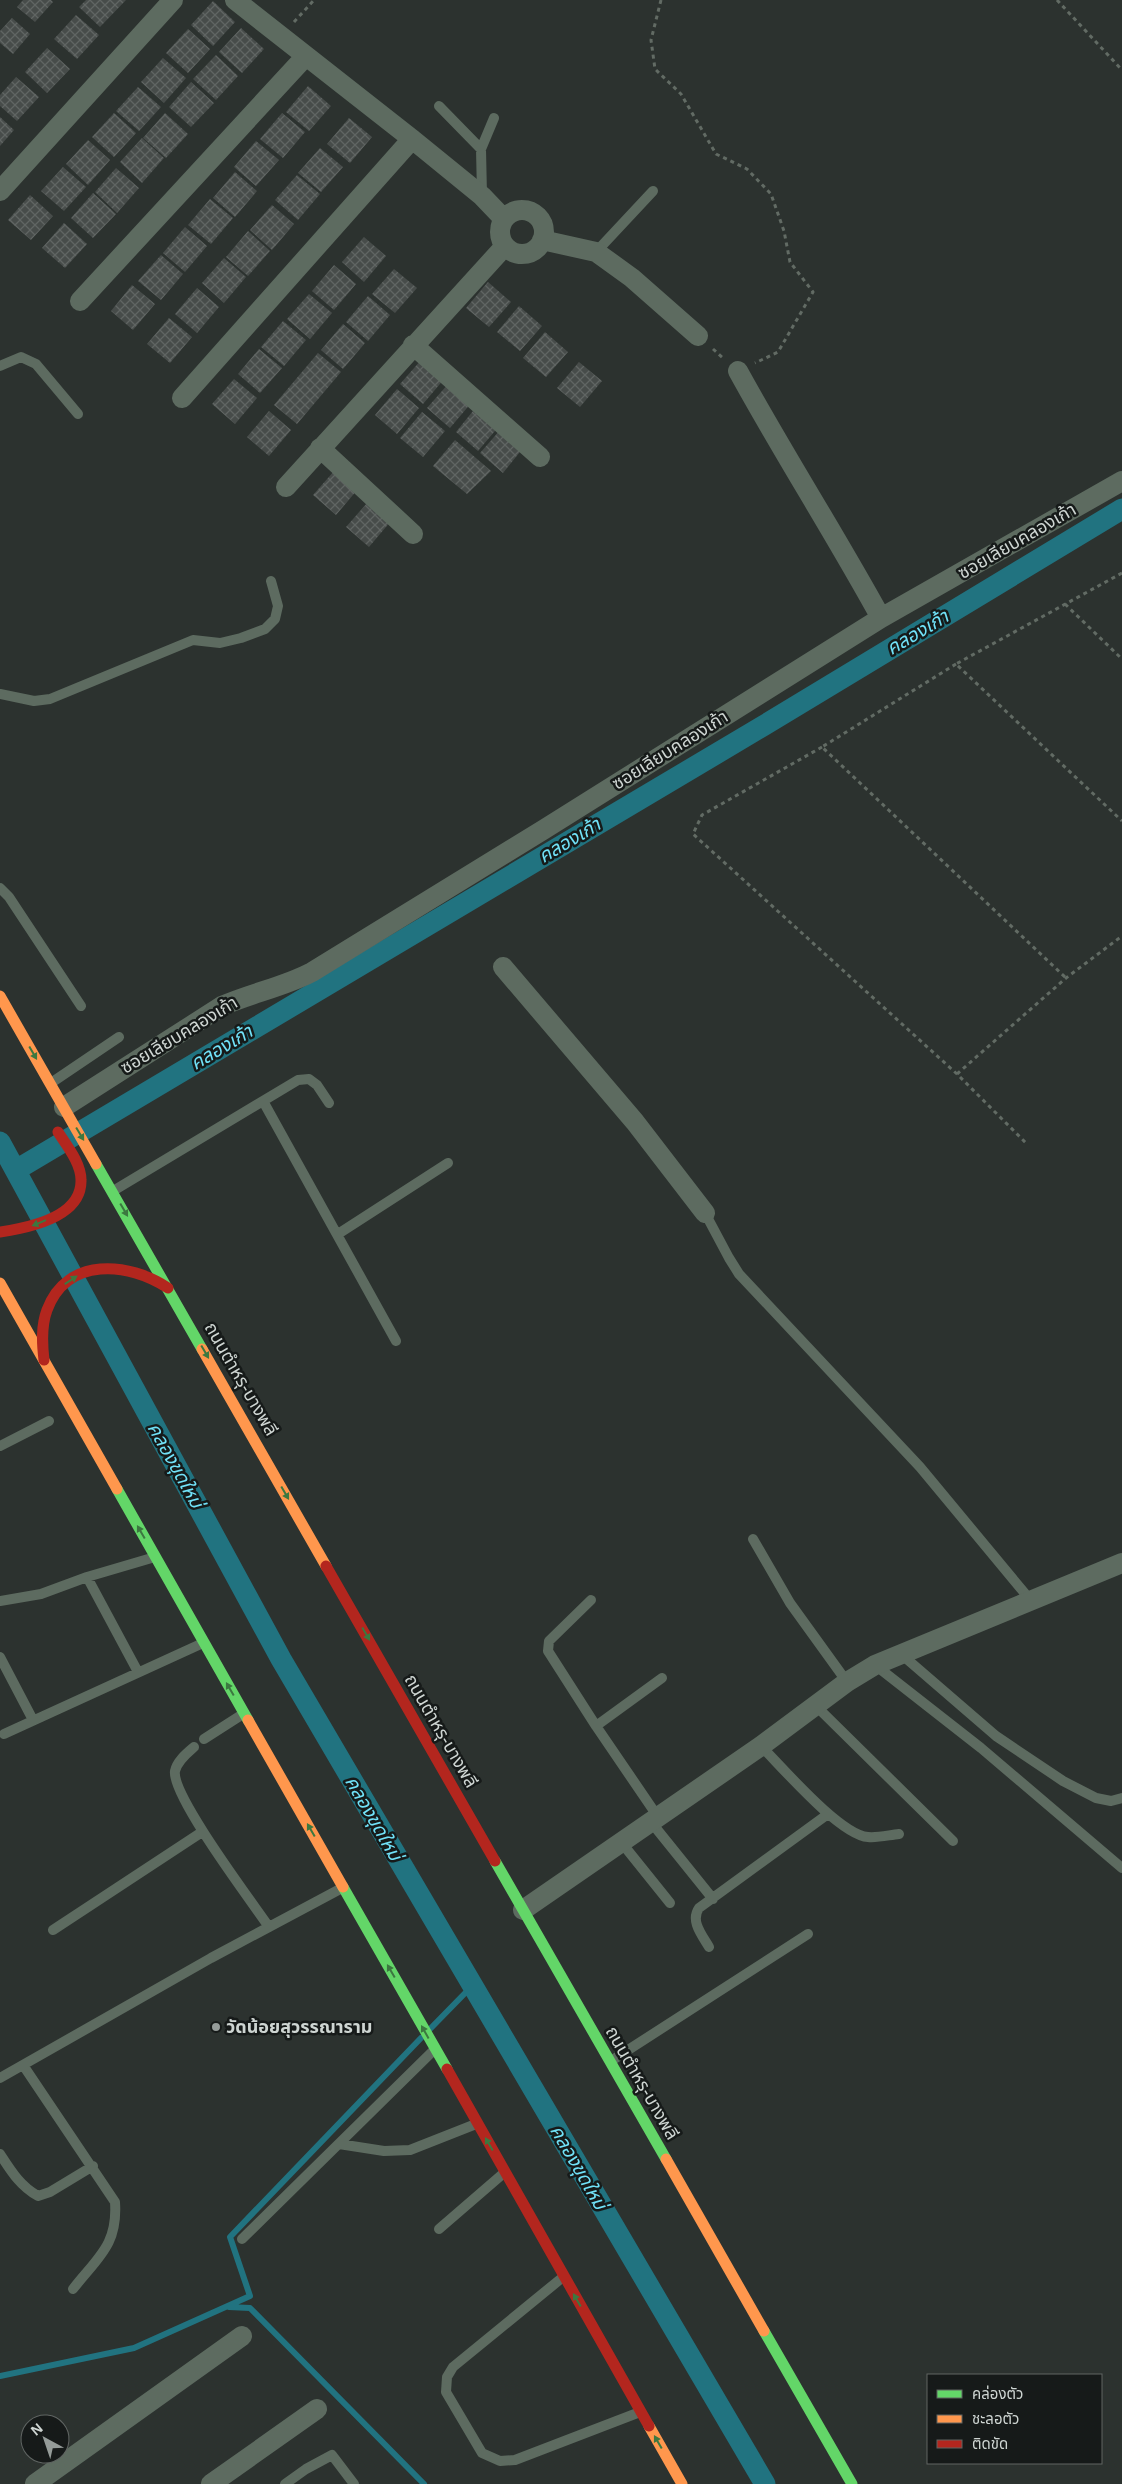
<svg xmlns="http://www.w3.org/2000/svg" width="1122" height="2484" viewBox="0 0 1122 2484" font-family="Arial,'Noto Sans Thai',sans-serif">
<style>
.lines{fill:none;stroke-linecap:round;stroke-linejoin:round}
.stream{stroke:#217380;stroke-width:6}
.canal{stroke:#217380;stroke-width:21}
.building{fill:url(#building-cross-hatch)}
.path{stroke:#626b64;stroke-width:3;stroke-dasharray:4 4;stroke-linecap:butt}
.lane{stroke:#5d6b60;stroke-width:10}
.street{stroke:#5d6b60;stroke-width:20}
.fast{stroke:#63d668;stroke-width:11}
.slow{stroke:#ff974d;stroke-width:11}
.jam{stroke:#b3261e;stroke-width:11}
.oneway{fill:#3c7840}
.poi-dot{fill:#959c99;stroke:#161a19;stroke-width:2}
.labels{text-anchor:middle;stroke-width:5;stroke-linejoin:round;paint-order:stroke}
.street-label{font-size:18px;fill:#ced5d2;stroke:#161a19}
.poi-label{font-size:18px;font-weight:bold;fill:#ced5d2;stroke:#161a19;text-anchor:start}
.water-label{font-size:19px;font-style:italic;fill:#71e2f8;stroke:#161a19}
</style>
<defs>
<pattern id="building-cross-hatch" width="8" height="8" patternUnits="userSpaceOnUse" patternTransform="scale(1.25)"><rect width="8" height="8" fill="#474c4a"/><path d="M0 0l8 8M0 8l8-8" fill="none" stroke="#606563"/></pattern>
</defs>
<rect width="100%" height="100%" fill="#2c322f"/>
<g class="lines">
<path class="stream" d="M430,2029L473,1985
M229,2307L250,2308L424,2484
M0,2376L134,2348L250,2296L230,2237L421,2038"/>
<path class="canal" d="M0,1142L281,1659L765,2484
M16,1170L763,726L1122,509"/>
</g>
<path class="building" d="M23,0H51L53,2L35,22L17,7Z
M86,0H126L100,27L79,7Z
M213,1L235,22L213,46L191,25Z
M76,15L99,35L77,59L54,39Z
M12,18L30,34L13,54L0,43V31Z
M241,28L264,49L242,73L219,52Z
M188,29L210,49L188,73L166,53Z
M47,48L70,69L47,93L25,72Z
M216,55L238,76L216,100L193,79Z
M163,58L186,78L164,103L141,82Z
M16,77L39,97L17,121L0,106V95Z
M191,82L214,103L191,127L169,107Z
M308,86L331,106L309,131L286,112Z
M138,87L161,107L139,131L116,111Z
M114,113L136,133L114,157L92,137Z
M165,113L188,134L166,158L143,138Z
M282,113L305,132L283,158L260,139Z
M0,117L14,130L0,146Z
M349,118L372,137L350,163L327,144Z
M142,138L164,158L142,183L120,162Z
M88,140L110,160L88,185L66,164Z
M256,141L279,160L256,186L234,167Z
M320,148L343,167L321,192L298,173Z
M63,167L86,187L64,211L41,191Z
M116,168L139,188L117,213L95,192Z
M235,172L257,191L235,217L213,198Z
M297,175L320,194L298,220L275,200Z
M93,193L116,214L93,238L71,218Z
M30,195L53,216L31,240L8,220Z
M210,199L233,218L211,244L188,225Z
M272,205L294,224L272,250L250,230Z
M64,223L87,244L65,268L42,248Z
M185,227L207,246L185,272L163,253Z
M248,231L270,251L248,276L226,257Z
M364,237L386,256L364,282L342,262Z
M161,255L183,274L161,300L138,281Z
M224,258L246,277L224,303L202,283Z
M334,265L356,284L334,310L312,291Z
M394,269L417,288L395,313L372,294Z
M488,282L511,302L489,327L466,308Z
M132,285L155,304L133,330L111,311Z
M197,288L219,307L197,333L175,314Z
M309,294L332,313L310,339L287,319Z
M368,296L390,315L368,341L346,322Z
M519,306L542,326L520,351L497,332Z
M169,318L192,337L170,363L147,344Z
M283,321L306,340L284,366L261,347Z
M343,324L365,343L343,369L321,350Z
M545,332L568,352L546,377L523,358Z
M259,349L282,368L260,393L238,374Z
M318,353L341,372L297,424L274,405Z
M422,359L445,378L423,404L400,384Z
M579,362L602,381L580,407L557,388Z
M234,379L257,398L235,424L212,404Z
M449,383L472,402L450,428L427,408Z
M397,389L419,408L397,434L375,415Z
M477,406L500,425L478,451L456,432Z
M269,411L291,430L269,456L247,437Z
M422,412L445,431L423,457L400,438Z
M502,428L524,447L503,473L480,453Z
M455,440L491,471L467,494L433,466Z
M335,470L358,489L336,515L313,495Z
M368,502L391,521L369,547L346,527Z"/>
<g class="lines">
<path class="path" d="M661,0L651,40L655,69L681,94L716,154L747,169L771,194L784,231L790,262L813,292L778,352L755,363
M1057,0L1122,70
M294,22L314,0
M713,349L723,358
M1122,573L956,664L1122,821
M1065,604L1122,659
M956,664L822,747L1066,978
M822,747L702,815L693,834L957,1074L1026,1143
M957,1074L1066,978L1122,936"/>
<path class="lane" d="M439,106L481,149
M482,195L481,149L494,118
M596,252L653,191
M0,366L21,357L36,364L78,414
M0,694L34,701L50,699L193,640L220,643L241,638L265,629L275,619L278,606L271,581
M0,888L9,897L81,1006
M51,1083L119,1037
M263,1101L396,1341
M113,1191L298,1080L309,1079L317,1085L329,1103
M705,1213L729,1258L739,1274L920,1467L1032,1602
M338,1234L448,1163
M0,1446L49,1421
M753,1539L790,1603L847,1682
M87,1577L138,1672
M591,1600L549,1641L548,1651L596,1726L658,1817
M0,1601L41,1594L87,1577L155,1557
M901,1654L996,1736L1063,1781L1096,1798L1111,1801L1122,1798
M0,1657L33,1720
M875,1665L981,1748L1122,1868
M816,1706L953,1841
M596,1726L662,1678
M4,1734L203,1643
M204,1739L243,1714
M761,1746C782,1767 840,1835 868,1837C878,1838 889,1835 899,1834
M194,1747C187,1753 177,1761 175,1771C171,1795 252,1902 269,1927
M651,1822L713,1899
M621,1842L670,1903
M53,1930L202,1832
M709,1947C702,1935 690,1921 699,1908L828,1814
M611,2061L808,1934
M23,2065L115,2202C118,2245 98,2257 73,2289
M0,2078L211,1958L342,1888
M339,2144L384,2151L410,2150L476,2124
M0,2154C11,2171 20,2186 38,2196L50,2192L93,2166
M439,2229L505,2172
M242,2239L434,2050
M563,2277L453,2367L447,2377L446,2392L482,2453L500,2461L515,2460L640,2412
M285,2484L306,2469L332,2455L354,2484"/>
<path class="street" d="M235,0L412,139L482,196L504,219
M0,191L173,0
M500 232a22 22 0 1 1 44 0a22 22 0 1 1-44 0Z
M542,240L596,252L632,278L698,336
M80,301L305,57
M413,345L540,457
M738,371C784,455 835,534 881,618
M182,398L412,139
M320,448L413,534
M286,487L505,246
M503,967L635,1122L705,1213
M64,1107L222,1006C251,993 284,987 312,972L543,830L881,618L1122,481
M523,1910L761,1746L847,1682L875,1665L1122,1563
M35,2484L242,2336
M211,2484L317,2409"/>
<path class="fast" d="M96,1164L202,1349
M117,1489L248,1720
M495,1861L666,2159
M343,1887L447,2069
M764,2331L852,2484"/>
<path class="slow" d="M0,996L96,1164
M0,1283L117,1489
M202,1349L326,1566
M248,1720L343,1887
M666,2159L764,2331
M649,2426L682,2484"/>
<path class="jam" d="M0,1232C28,1228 82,1217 81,1180C81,1163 67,1146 58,1132
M44,1360C42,1343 41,1326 47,1310C67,1256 129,1262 168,1288
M326,1566L495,1861
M447,2069L649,2426"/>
</g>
<defs><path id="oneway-solid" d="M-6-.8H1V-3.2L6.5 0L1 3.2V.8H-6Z" transform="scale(1.25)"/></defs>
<g class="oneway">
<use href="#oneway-solid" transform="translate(33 1053) rotate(60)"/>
<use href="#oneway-solid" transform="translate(80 1134) rotate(59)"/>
<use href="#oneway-solid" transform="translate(124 1210) rotate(60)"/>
<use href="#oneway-solid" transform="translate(39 1223) rotate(158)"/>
<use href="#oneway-solid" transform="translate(71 1280) rotate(-33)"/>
<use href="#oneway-solid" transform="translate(205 1352) rotate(60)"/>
<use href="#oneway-solid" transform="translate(285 1493) rotate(60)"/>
<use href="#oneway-solid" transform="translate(141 1532) rotate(-120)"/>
<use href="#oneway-solid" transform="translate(366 1634) rotate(60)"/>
<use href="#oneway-solid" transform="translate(230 1689) rotate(-120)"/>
<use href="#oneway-solid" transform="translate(311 1830) rotate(-120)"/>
<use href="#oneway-solid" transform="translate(391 1971) rotate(-120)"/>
<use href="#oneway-solid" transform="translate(425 2032) rotate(-119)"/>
<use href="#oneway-solid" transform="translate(489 2144) rotate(-120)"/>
<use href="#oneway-solid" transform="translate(577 2300) rotate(-120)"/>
<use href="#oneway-solid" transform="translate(658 2442) rotate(-120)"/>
</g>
<circle class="poi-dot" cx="216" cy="2027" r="5"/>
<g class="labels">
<g class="street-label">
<text transform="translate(1017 541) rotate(-30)" y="6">ซอยเลียบคลองเก้า</text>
<text transform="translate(670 750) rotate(-32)" y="6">ซอยเลียบคลองเก้า</text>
<text transform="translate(179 1035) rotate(-31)" y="6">ซอยเลียบคลองเก้า</text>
<text transform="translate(241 1379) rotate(60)" y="6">ถนนตำหรุ-บางพลี</text>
<text transform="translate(441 1731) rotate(60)" y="6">ถนนตำหรุ-บางพลี</text>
<text transform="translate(642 2083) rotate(60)" y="6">ถนนตำหรุ-บางพลี</text>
</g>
<g class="poi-label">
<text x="226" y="2033">วัดน้อยสุวรรณาราม</text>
</g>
<g class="water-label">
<text transform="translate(917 632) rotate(-31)" y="7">คลองเก้า</text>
<text transform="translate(569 840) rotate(-31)" y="7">คลองเก้า</text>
<text transform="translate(221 1047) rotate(-31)" y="7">คลองเก้า</text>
<text transform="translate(176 1465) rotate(61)" y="7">คลองขุดใหม่</text>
<text transform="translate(374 1818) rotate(60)" y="7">คลองขุดใหม่</text>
<text transform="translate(579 2167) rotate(60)" y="7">คลองขุดใหม่</text>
</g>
</g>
<rect x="927" y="2374" width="175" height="90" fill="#161a19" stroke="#606563"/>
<rect x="937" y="2390" width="25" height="8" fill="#63d668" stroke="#606563"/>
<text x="972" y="2399" font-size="15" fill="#ced5d2">คล่องตัว</text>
<rect x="937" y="2415" width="25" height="8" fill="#ff974d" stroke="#606563"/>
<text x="972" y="2424" font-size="15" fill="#ced5d2">ชะลอตัว</text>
<rect x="937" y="2440" width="25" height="8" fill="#b3261e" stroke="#606563"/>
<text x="972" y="2449" font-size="15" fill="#ced5d2">ติดขัด</text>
<g transform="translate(45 2439) rotate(320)"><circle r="24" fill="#161a19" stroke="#606563"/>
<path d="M0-4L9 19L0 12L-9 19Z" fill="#959c99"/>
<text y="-8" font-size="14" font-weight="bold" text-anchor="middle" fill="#ced5d2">N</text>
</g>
</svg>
